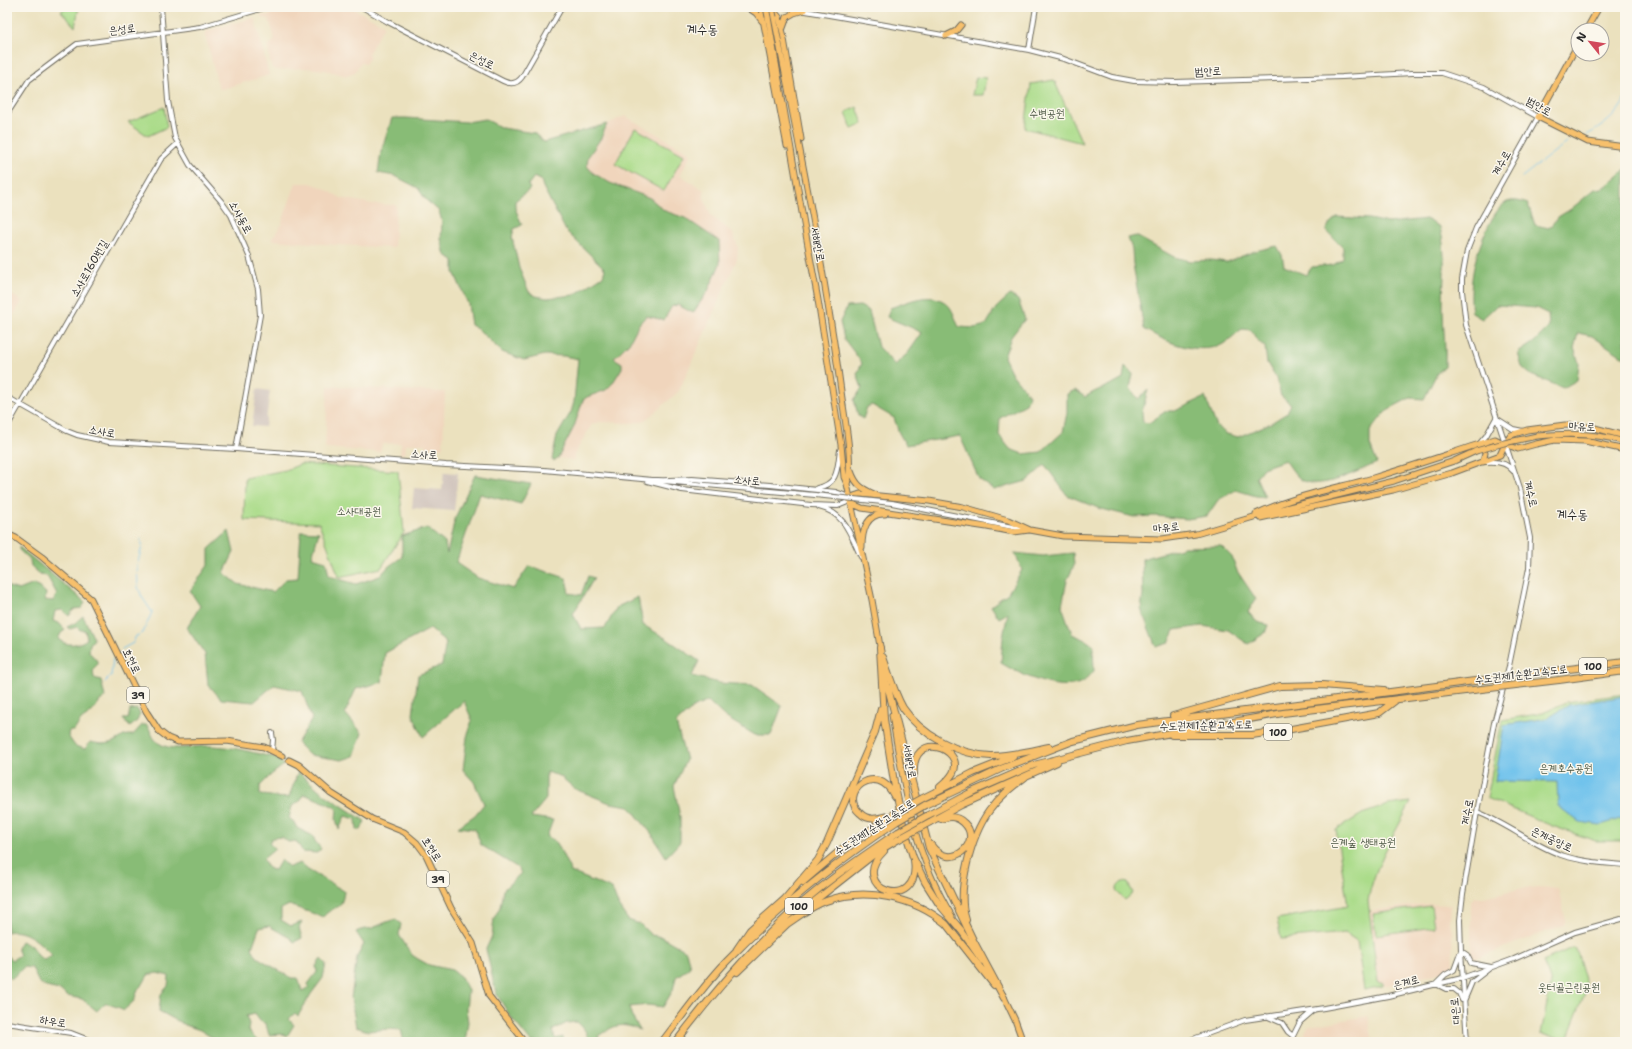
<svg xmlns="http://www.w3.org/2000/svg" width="1632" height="1049" viewBox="0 0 1632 1049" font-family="'Shantell Sans','Poor Story',sans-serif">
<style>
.built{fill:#f0d5bc}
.industrial{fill:#cec1b9}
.green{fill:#abdc8a;stroke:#6b845a}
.forest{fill:#88bc76;stroke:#5a7450;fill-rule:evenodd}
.water{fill:#70c2ec;stroke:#4e768c}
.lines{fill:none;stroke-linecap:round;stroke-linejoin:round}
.stream{stroke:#70c2ec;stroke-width:1}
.minor-casing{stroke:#6e6b5e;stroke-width:6}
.major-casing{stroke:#6e6b5e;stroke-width:7}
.highway-casing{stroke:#6e6b5e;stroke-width:8}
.minor{stroke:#fff;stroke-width:4}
.major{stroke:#f7c06c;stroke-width:5}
.highway{stroke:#f7c06c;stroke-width:6}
.minor-bridge-casing{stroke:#6e6b5e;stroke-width:6;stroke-linecap:butt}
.major-bridge-casing{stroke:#6e6b5e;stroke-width:7;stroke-linecap:butt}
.highway-bridge-casing{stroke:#6e6b5e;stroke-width:8;stroke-linecap:butt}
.minor-bridge{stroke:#fff;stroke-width:4}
.major-bridge{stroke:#f7c06c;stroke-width:5}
.highway-bridge{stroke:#f7c06c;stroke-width:6}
.labels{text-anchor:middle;stroke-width:3;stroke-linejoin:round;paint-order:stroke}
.shield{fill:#fbf7ec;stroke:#696865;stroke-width:1}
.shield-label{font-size:10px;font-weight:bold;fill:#2b2b2b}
.street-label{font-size:11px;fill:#2b2b2b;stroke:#fbf7ec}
.park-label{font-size:11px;fill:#4b5743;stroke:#fbf7ec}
.quarter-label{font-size:13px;fill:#2b2b2b;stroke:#fbf7ec}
</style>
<rect width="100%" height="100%" fill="#fbf7ec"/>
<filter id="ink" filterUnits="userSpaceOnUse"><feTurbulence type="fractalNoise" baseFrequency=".025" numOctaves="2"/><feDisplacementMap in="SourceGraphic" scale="8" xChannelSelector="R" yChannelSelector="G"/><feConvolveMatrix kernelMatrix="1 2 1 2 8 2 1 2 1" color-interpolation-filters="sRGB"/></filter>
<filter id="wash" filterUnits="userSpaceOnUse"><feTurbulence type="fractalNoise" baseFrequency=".012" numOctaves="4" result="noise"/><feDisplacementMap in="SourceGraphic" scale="16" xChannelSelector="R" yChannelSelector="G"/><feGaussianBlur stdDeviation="0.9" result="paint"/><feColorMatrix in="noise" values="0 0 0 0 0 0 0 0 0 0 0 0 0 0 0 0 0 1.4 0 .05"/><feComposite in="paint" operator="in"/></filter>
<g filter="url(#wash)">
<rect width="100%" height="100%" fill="#ebe1be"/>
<path class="built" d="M291,7H350L383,24L384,26L368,54L370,57L365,64L361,62L355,72L347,76L325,70L305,68L277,70L272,68L270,63L268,46L275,40L269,19L263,18L260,15H270L274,11Z
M253,18L255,19L269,75L223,89H219L205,34L206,31Z
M625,116L689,152L691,155L680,175L704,190V198L711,216L732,232L738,247L737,259L679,391L658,410L642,422L628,423L600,422L592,424L574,455V460L558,458L574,427L583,400L593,394L601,393L614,358L629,343L639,324L646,316L664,320L672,306L678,305L720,264L719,241L685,218L665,211L650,198L610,183L593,173L589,169L587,161L588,157L601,138L607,124Z
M296,183H310L322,187L341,198L373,204L396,205L394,248L337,245L271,240L281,225Z
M7,292L22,301L7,327Z
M328,386L445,392L443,448L425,447V444H406L405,454H400L401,443L382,444L380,452L325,448Z
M1541,887L1558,889L1566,921L1564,925L1476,958L1471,955V901L1475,897H1484L1523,888Z
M1425,904L1451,905L1450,922L1452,932L1453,966L1450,970L1416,979L1397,980L1394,984L1383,986L1382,983H1379L1378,982L1370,911Z
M1368,1016L1373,1042H1307L1305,1039V1032L1309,1026Z"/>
<path class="industrial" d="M257,389L270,391L265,427L252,426Z
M444,472L458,473L454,511L412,508L414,488L442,490Z"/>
<path class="green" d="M67,7H79L75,27L61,11Z
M976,77L986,78L983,95H972Z
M1054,80L1082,143L1025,128L1031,84Z
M164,107L167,127L148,136L128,122Z
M857,107L863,124L852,129L846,112Z
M635,128L684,155L664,191L615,164Z
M301,464L398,471L404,532L381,568L339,577L319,523L244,520L245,478L286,470Z
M1625,694V841H1596L1552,826L1487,798L1502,720L1543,713L1566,702Z
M1411,802C1395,833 1374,866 1368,901L1378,982L1379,983H1383V986L1364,990L1357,941L1345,933L1281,939L1277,919L1348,906L1336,830L1362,814L1388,805Z
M1122,882L1128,883L1133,893L1125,900L1116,891L1117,887Z
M1431,906L1434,927L1376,935L1373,914Z
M1574,947L1576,948L1586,983V990L1567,1039L1541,1034L1551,983L1543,961Z"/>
<path class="forest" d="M392,118H406L467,122L485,119L502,128L534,133L544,142L607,124L601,138L588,157L587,166L593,173L610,183L650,198L665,211L685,218L719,241L720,264L708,291L693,313L678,305L672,306L664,320L646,316L639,324L629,343L614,358L622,363V368L612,384L606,390L587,397L583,400L574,427L558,458L554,461L552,460L557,436L571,412L574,402L578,359L564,356L545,355L524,360L502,352L478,329L471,325L468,304L454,272V260L445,255L441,239L442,222L439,211L426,200L418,188L395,176L378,173L381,152ZM534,177L541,180L543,187L566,231L605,269L603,276L574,295L547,298L536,296L529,292L519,268L512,237L514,229L522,225L515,208V201L530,189L528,185Z
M1625,170V356H1622L1592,336L1578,333L1574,348L1579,363L1577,380L1563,388L1531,375L1522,367L1518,353L1534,342L1549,327L1548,314L1536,308L1497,305L1482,319L1472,313C1470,299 1471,281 1474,267C1477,251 1492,209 1507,202C1515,199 1521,202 1528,204L1535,225L1549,228L1558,217L1571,209L1595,189L1602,188L1610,183Z
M1337,217L1369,219L1388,223L1426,219L1440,227C1447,254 1443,281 1443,308C1443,328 1446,347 1445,367L1437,373L1424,399L1410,398L1387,410L1370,431V445L1377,463C1357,471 1322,491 1302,480C1295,476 1290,466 1285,460L1263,468L1256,477L1265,497L1256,496L1236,490L1218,500L1207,516L1187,519L1155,516L1134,517L1098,508L1067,495L1045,465L1027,481L994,490L979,479L960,436L906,445L899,433L894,418L872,405L867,407L863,419L858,415L854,400L862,388L857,374L862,363L844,339L840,322L847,307L860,306L869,311L878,347L895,365L908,353L922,333C911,326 898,323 887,317L890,308C908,302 931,290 947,304C953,309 956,321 959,327L974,328L986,325L996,308L1010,295L1018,300L1025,319L1011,337L1004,357L1012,374L1029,395L1026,404L1000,418L999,435L1010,449L1023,454L1041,452L1063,432L1067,413V394L1075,390L1085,397C1097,389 1111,386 1123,378L1125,366L1133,374L1130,388L1138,399L1148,390L1142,412L1143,422L1149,423L1166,411H1175L1205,397L1217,427L1227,434L1238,437L1271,423L1287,413L1291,404L1281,396L1276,378L1267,363L1265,347L1257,340L1251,330L1242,329C1235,334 1227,343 1219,346C1193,354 1166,342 1144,329L1133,264L1132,249L1128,238L1136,236L1174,257L1190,261L1211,260L1227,262L1255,251L1277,246L1282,255L1284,266L1306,275L1312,267L1333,265L1343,259V248L1326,230L1330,223Z
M475,475L531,484L521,504L480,494L456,563L478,578L513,589L529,566L566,578L569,593L581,595L588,576L594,578L573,614L581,629L605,628L617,607L638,597L643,625L667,639L699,661L692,676L719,683L752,685L782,706L771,735H755L725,717L708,701L693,708L676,723L686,760L674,786L680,817V842L666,857L651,833L629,806L610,803L575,789L560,776L546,772V799L531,817L553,820L547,836L557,843L571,872L612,889L619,907L628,920L640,924L651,935L662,937L686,951L690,967L676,977L673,990L663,1007L648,1005L629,1007L632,1017L640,1030C620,1022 615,1025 598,1036L601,1042H588C588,1033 584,1028 577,1022L567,1023L553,1030L555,1039L563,1037L564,1042H531L510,1016L496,993L486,949L492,936L494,918L500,907L503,890L521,873L518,868L481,845L475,829L458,827L475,815L484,804L474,782L463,770L467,737L472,720L464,701L423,737L413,715L418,675L442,665L446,642L430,629L385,653L382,682L356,689L345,713L362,733L354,756L342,760L309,755L297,743L312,719L302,691L274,685L254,702L221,699L208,684L205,654L187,628L200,606L190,591L209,564V549L229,531L234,552L224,573L238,584L273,592L286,579L298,578L301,531L319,532L312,557L326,561L329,576L356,584L380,576L389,566L402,557V536L427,528L445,543L447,554L455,518Z
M1221,546L1232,557L1237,571L1256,599L1248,612L1257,622L1268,625L1265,633L1248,644L1228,630L1202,626L1174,630L1169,643L1156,647L1141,609L1143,594L1142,559L1184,547Z
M19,547L85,602L82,608L74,609L69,616L62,610L55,611L53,621L59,623L65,630L61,633L58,639C66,646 78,646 87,639L85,630H80L77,627L70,629L67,627L75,623L83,616L94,639L90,644L89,652L99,663L93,669L94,678L101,680L105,697L100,701L91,713L81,720L74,731H69L68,736L75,746L85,749L90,742C99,744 107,745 115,741C125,737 120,735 133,735L142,725H147C150,729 152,737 156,741C171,754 194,745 212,746C231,747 243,750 260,754C274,758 274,754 284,765L272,774L260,786V795C271,795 278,799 289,797L298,772L324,794L365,821L361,830H357L356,819L345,816L339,830L336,819L337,809C327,802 315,799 304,794L300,801L292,806L289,818L294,822L297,828L313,836L315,841L321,849L317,853L303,852L296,841L288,842L282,837L272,838L269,843L275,849L263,859L269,869L275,870L281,860L289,867L300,863L308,870L344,891C342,912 334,904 323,917L289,905L281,909V920L291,926L302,922L299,928L302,938L294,942L290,938L269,926L259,928L252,948L257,957L291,978H298L302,991L309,987L308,984L317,972L316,966L321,959L326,964L323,978L311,994L298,1016L295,1013L289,1019L294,1025L287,1036L282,1034L269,1035L266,1024L260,1021L255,1014L246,1016L249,1024L248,1031L259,1042H219L200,1030L185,1025L159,1011L161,994L168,986L169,976L157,973L148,975L143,984L138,989L134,1001L123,1011L120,1008L105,1003L97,1011L82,999L67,996L60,990L50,988L39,983L32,968L24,967L11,979L7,976V956L12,960L20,955L17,948L21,941L33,947L37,955L44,960L52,955C40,943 26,928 7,932V584L9,587L19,590L34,584L46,593L45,600L53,601L57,594L47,576L40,575L31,566L30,560L19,550Z
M1015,553L1043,556L1073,553L1074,566L1067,580L1062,606L1072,634L1084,639L1093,645L1094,671C1090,675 1085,682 1080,683C1057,692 1021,675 1001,663L1003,637L1008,613L999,618L991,606L1008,593L1022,570Z
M137,709L140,714L137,721L130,727L123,719H128L130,710Z
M396,919L401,924L399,935L412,955L418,959L429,965L452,970L461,977L468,990L466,1009L468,1022L465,1042H404L401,1030L389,1029L368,1031L356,1027L351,998L357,957L364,944L356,932C363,928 369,930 375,927C382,924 388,921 396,919Z"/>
<path class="water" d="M1625,696V819H1620L1601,825L1579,822L1558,806L1557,782L1495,781L1504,725L1548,718L1569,705Z"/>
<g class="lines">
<path class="stream" d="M1587,135C1602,127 1618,115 1625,99
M1522,177L1567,142
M122,649L133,643L136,636L143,633L152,612L142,597L138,587L137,566L142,546L141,539
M105,682L111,676L113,659"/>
</g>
</g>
<g filter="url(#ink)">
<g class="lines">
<g class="minor-casing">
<path id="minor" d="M161,7L168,101L175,138L190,165L221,201L231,215L249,256L258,289L260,315L236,449
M362,7L388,22L503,81C511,85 517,84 522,77L562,7
M783,7L1029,50L1064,59L1112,77L1134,81L1175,82L1342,77L1412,73H1442L1484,87L1538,117L1476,228L1467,251L1462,279V291L1466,325L1520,488L1530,538L1529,568L1509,666L1494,723L1477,812L1463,894L1460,920L1461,951L1467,1042
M1029,50L1036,7
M7,114L29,80L77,44L200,27L267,7
M7,397L67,431L77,435L109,442L236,449L446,465L544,470L815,495
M7,427L161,159L177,144
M1480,443L1486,436L1496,418L1513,429L1523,431
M1485,462C1495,461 1507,462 1513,471
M692,479L770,485L836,492L844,495L850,501L838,506L811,505L682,490L647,481Z
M817,488C839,484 837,468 840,450
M892,503L1023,529
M819,507C845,513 850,534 861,557
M272,751L273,740L272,733
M1477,812C1506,823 1531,844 1561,855C1582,862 1604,863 1625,865
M1462,1000L1459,993L1454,989H1446L1436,984L1445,975L1454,970L1461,951L1467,955L1471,963L1491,967
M1464,1001L1472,982L1490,968
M1266,1016L1282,1023L1288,1032L1293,1036L1300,1022L1314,1010
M7,1023L71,1033L94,1042
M1185,1042L1245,1020L1324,1008L1388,996L1462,978L1514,959L1575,932L1625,918"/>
</g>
<g class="major-casing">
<path id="major" d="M747,7L756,13L762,21
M767,7L762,14L787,146
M772,9L779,17L783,33L801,139
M768,17L804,224L818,300L841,445L844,477L847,484L872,600L881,652
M774,17C798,141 824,266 841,391C844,416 854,461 847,484
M783,28L787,17L794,13L804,10
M1586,30L1599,7
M946,36L956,31L961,25
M1578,44L1538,117L1588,142L1625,147
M1537,436C1566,433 1598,433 1625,442
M1481,446L1485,453L1483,462
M851,471C856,485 861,488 874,494
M850,501L854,496L860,494L929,501L963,507L1008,520L1030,530L1063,536L1162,539L1196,534L1281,509L1394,481L1454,461L1476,451
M850,501L855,505L862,508L987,527L1014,532L1029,530
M1256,514C1292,496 1334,489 1373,478C1414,466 1454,452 1495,439L1505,444L1511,435L1527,430L1565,425L1591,427L1625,436
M1260,518L1393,490L1452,473L1500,455L1505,444L1518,449L1536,444L1555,440L1585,441L1625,450
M7,534L16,538L42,557L91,599L146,711L159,731L168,738L178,742L227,741L264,747L282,756
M862,547C862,532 866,513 885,514
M883,665L888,691
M892,715C904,786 913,854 952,916
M289,760L299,765L331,793L372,819L404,832L417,843L426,855L451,908L473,943L489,996L525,1042
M959,928L982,961
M1003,995L1015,1020L1023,1042"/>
</g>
<g class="highway-casing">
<path id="highway" d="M880,648L884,719L894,782L903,824L913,857L925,882L939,904L961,930
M883,657C889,674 894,692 903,708C921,735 959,755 991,756C1011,756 1030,751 1049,747
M1561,670L1625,662
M1559,680L1625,671
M888,688L929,848L974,942L1004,998
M1173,716L1280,686L1322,685L1384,690
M1172,735H1252L1286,730L1379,713L1396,700
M914,774C911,729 966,748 953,773C950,778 945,783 940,787
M923,798L973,773L1013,757
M925,805L1003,768L1073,741L1137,725L1467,682
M928,815L972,792L1034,765L1127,741L1283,713L1465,691
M887,816C877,819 868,821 860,813C837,793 877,760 894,796
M930,822L961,805L1057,762
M931,845C950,873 984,842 964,823C957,816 950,816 941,819
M884,851C845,889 922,916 914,860
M803,882L843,848L894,814
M784,900L818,860L827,843L875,732L881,709
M807,907L877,852L899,839
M966,920C956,890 971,836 989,811C999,797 1012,787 1025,777
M784,926C798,917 811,906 826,901C865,887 914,897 946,924L994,985
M737,949L750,930L786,898
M737,972L787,924
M662,1042C683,1015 703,986 727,961C778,908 835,863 896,822
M676,1042C708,1000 742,959 780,923C816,888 857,860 898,832"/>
</g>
<use href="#minor" class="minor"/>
<use href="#major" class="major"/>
<use href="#highway" class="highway"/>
<g class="minor-bridge-casing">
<path id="minor-bridge" d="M815,495L892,503"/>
</g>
<g class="major-bridge-casing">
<path id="major-bridge" d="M766,7L768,17
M772,7L774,17
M1476,451L1504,443L1537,436"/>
</g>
<g class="highway-bridge-casing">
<path id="highway-bridge" d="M1467,682L1561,670
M1465,691L1559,680
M894,814L923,798
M896,822L925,805
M898,832L928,815
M899,839L930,822"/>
</g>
<use href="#minor-bridge" class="minor-bridge"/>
<use href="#major-bridge" class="major-bridge"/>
<use href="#highway-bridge" class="highway-bridge"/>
</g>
</g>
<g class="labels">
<g class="shield">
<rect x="1579" y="658" width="28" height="16" rx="3"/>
<rect x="127" y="687" width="22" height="16" rx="3"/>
<rect x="1264" y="724" width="28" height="16" rx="3"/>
<rect x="427" y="871" width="22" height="16" rx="3"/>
<rect x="785" y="898" width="28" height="16" rx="3"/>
</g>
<g class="shield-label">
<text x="1593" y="670">100</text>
<text x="138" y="699">39</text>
<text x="1278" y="736">100</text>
<text x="438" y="883">39</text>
<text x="799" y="910">100</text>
</g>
<g class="street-label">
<text transform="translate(122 29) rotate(-7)" y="4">은성로</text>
<text transform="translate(482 60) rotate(27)" y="4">은성로</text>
<text transform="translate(1208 71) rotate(-2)" y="4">범안로</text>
<text transform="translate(1539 106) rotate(29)" y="4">범안로</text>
<text transform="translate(1501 163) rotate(-61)" y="4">계수로</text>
<text transform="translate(241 217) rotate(61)" y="4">소사동로</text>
<text transform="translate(818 244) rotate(79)" y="4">서해안로</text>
<text transform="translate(89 268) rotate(-60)" y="4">소사로160번길</text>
<text transform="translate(1582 426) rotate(3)" y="4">마유로</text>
<text transform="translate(102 431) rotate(10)" y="4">소사로</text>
<text transform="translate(424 454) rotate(4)" y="4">소사로</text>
<text transform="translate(747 480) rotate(5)" y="4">소사로</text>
<text transform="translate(1531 494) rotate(76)" y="4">계수로</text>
<text transform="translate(1166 527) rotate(-6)" y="4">마유로</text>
<text transform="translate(132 661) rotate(64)" y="4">호현로</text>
<text transform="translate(1521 674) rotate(-7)" y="4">수도권제1순환고속도로</text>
<text transform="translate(1206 725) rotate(-1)" y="4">수도권제1순환고속도로</text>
<text transform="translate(910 761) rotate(81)" y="4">서해안로</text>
<text transform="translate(1467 812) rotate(-79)" y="4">계수로</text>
<text transform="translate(874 827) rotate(-33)" y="4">수도권제1순환고속도로</text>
<text transform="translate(1552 839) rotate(25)" y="4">은계중앙로</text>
<text transform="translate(432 849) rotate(57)" y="4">호현로</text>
<text transform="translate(1406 982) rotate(-15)" y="4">은계로</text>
<text transform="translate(1455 1011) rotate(-95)" y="4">대은로</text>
<text transform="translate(53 1021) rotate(9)" y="4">하우로</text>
</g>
<g class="park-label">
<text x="1047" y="117">수변공원</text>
<text x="359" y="515">소사대공원</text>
<text x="1566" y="772">은계호수공원</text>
<text x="1363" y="846">은계숲 생태공원</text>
<text x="1569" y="991">웃터골근린공원</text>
</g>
<g class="quarter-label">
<text x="702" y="34">계수동</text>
<text x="1572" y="519">계수동</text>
</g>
</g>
<rect width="1632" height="1049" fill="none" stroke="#fbf7ec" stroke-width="24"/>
<g transform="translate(1590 42) rotate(300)"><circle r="19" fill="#fbf7ec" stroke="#a8a59f"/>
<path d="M0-3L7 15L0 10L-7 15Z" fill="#d1495b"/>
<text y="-6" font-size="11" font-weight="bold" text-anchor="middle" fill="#2b2b2b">N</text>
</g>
</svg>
